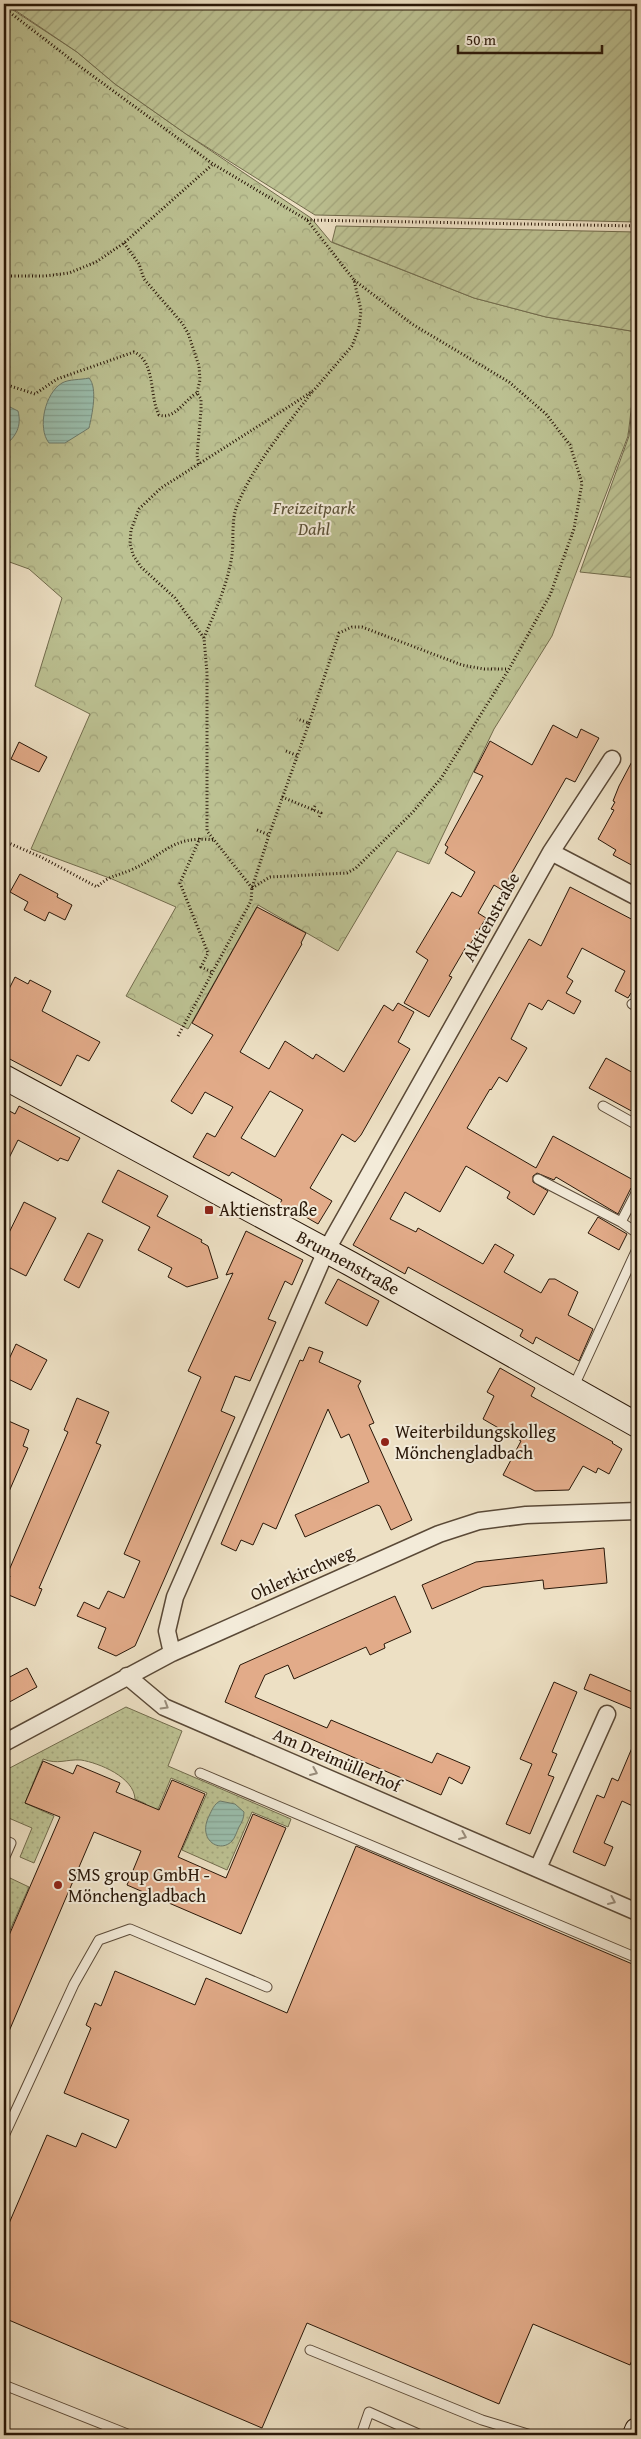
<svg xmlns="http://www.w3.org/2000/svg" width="641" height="2439" viewBox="0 0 641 2439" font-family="'Gentium Book Plus',serif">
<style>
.grass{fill:url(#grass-dots);stroke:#726c4d}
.park{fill:url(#park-crowns);stroke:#726c4d}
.garden{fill:url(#garden-furrows);stroke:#726c4d}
.water{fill:url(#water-rules);stroke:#6d7b6b}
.building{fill:#e2ab89;stroke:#291708;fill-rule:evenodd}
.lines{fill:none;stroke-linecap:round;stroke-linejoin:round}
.lane-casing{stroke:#5a4937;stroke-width:11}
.street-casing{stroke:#5a4937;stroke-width:19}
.secondary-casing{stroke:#291708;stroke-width:26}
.path{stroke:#291708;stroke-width:3;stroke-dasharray:1 2.5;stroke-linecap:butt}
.lane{stroke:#f3ebd9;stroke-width:9}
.street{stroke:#f3ebd9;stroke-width:16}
.secondary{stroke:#f3ebd9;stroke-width:24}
.oneway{stroke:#988c7b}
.poi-dot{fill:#8f2418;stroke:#f3ebd9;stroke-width:2}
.labels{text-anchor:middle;stroke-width:4;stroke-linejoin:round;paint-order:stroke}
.park-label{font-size:18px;font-style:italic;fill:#5c5238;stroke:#f3ebd9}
.street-label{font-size:18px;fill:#291708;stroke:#f3ebd9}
.poi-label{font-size:18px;fill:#291708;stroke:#f3ebd9;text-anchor:start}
</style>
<defs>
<pattern id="grass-dots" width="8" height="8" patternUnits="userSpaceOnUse" patternTransform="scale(1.25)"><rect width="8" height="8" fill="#bcc192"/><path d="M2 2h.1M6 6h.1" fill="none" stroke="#a2a57c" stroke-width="1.8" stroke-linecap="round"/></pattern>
<pattern id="park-crowns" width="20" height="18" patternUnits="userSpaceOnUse" patternTransform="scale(1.25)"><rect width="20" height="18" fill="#bcc192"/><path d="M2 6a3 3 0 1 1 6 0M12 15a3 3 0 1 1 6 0" fill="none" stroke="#a2a57c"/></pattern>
<pattern id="garden-furrows" width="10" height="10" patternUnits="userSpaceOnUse" patternTransform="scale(1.25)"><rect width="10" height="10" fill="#bcc192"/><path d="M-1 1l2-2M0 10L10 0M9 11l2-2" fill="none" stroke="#a2a57c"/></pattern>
<pattern id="water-rules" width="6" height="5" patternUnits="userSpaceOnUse" patternTransform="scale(1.25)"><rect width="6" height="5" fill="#9abead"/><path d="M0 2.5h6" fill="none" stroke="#85a393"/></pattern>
</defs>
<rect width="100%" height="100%" fill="#ede0c4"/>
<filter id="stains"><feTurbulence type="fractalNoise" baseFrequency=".004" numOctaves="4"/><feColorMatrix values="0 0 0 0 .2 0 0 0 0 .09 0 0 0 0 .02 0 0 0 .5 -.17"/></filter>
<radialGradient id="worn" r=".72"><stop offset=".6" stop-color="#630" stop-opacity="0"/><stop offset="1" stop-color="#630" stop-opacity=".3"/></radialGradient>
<path class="grass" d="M126,1707L182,1731L168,1766L291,1819L288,1827L252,1812L227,1870L182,1850L207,1793L171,1778L154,1819L142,1813L146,1804L135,1799C134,1777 99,1763 81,1760C66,1759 58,1765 43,1759L25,1803L54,1816L34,1863L20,1857L32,1828L4,1816V1771Z
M10,1878L29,1887L4,1944V1893Z"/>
<path class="park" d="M4,4L77,52L115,84L186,134L311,218L331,242L474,298L546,317L637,332V360L628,436L552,636L494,729L429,864L397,851L338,951L258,905L188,1029L126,996L176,907L112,879L31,849L90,714L35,686L62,598L29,569L4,560Z"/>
<path class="garden" d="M6,4H637V222L315,215L186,134L115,84L77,52Z
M336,226L637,232V332L546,317L474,298L332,242Z
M637,363V578L580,572L629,436Z"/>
<path class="water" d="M89,378C98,388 92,415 89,428L65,443H49C37,428 45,393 62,383C69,379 80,380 89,378Z
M4,404L18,411C22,426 16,437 4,446Z
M220,1801L235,1804L244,1812C244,1818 242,1822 239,1827C237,1831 235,1838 232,1841C220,1854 197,1840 209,1816C212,1810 214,1804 220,1801Z"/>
<path class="building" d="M553,725L577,738L581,729L599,738L575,782L566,778L502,890L494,885L478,913L486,918L468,948L466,947L449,976L452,977L429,1017L404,1003L428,960L416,952L452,892L461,897L475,872L445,853L448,847L445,845L483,776L474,772L490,741L532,765Z
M19,742L47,757L39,772L11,759Z
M637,752V868L613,855L616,850L598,839L614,810L611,809L615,802L613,801L619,786Z
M20,874L58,894L57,897L72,905L65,920L49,912L45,921L24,910L28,902L10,892Z
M570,887L637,922V997L631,993L628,998L615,991L625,971L582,948L567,977L573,981L566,993L581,1001L574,1014L548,1000L542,1010L529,1003L511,1039L527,1048L507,1082L499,1077L491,1090L490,1089L467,1128L536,1168L553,1136L637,1182V1185L631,1188L618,1214L556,1177L554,1180L537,1173L533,1176V1182L548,1191L534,1215L507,1198L510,1192L466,1166L440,1212L405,1192L390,1219L416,1232L418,1228L483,1264L495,1244L514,1255L504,1272L541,1293L549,1279H555L578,1292L568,1315L593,1329L579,1361L536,1337L533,1344L520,1336L523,1330L408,1267L405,1274L353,1245L529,939L541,946Z
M257,907L306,933L301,943L302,944L240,1052L269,1069L285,1041L313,1059L316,1054L344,1072L384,1005L393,1011L398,1003L414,1012L398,1042L410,1049L361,1135L355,1142L342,1134L310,1188L332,1201L318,1224L297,1212L295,1214L279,1205L282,1200L232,1172L229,1176L193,1157L207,1133L215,1137L233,1107L205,1092L192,1114L171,1101L213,1035L192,1023ZM270,1091L303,1110L275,1157L241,1138Z
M15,977L28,984L30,980L51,991L42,1011L100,1042L89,1061L77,1055L61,1086L4,1056V999Z
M606,1058L637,1075V1114L589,1088Z
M19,1106L80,1138L68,1161L60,1158L58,1161L18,1140L4,1168V1108L15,1114Z
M118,1170L168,1196L157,1216L202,1240L201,1242L208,1246L218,1278L187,1287L168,1277L172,1268L138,1250L150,1227L102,1202Z
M24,1202L56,1218L26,1276L4,1265V1243Z
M598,1217L627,1234L619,1250L588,1233Z
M246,1231L303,1260L292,1285L285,1281L268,1319L276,1322L250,1381L235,1376L221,1411L235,1417L135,1646L116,1656L98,1648L106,1628L77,1616L84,1602L99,1609L108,1591L124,1598L140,1561L124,1554L201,1377L188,1371L233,1273L226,1275Z
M88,1233L103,1240L79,1288L64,1280Z
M338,1279L379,1301L367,1326L325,1303Z
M16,1344L47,1360L31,1390L4,1377V1370Z
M309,1347L323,1352L319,1362L361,1381L358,1386L374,1423L369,1425L412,1520L391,1530L380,1506L377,1505L305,1537L295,1515L369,1482L349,1434L341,1438L328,1409L276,1529L263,1523L253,1545L241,1540L236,1551L221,1544L300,1360L303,1361Z
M500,1368L535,1388L531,1396L613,1442L612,1443L622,1449L609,1474L598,1468L596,1473L583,1466L569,1490L535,1491L503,1475L521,1441L483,1419L494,1396L487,1392Z
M77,1398L109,1412L96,1443L101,1445L39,1588L42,1589L35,1606L4,1593V1590L10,1576L7,1575L68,1432L64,1430Z
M4,1419L29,1430L23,1446L28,1448L4,1503Z
M604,1548L607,1583L544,1589L543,1580L483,1587L432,1609L422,1585L476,1562Z
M395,1596L411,1632L384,1644L385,1648L370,1655L366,1647L294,1679L288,1665L265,1675L255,1697L327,1728L331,1720L432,1763L437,1753L470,1767L462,1784L449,1777L441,1795L225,1702L240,1665Z
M27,1668L37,1687L4,1705V1680Z
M590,1674L637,1694V1711L584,1689Z
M554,1682L577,1692L552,1752L557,1754L548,1775L554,1777L530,1834L506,1824L532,1764L520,1759Z
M637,1736V1808L622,1801L604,1843L613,1847L605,1866L573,1852L597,1795L604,1798L612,1778L618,1781Z
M43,1761L73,1774L77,1765L120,1783L116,1792L159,1810L172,1780L205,1794L178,1857L226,1878L253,1814L286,1828L241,1934L127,1885L141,1851L94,1832L4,2043V1947L60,1817L25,1803Z
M356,1846L637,1966V2348L630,2365L533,2324L499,2404L307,2323L262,2428L4,2318V2235L47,2135L76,2147L82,2133L116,2148L129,2120L64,2093L91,2028L86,2025L95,2003L101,2006L115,1971L195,2005L206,1978L287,2013Z"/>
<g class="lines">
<g class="lane-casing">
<path id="lane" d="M632,1004L637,1007
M603,1106L637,1125
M538,1179L621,1222L637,1233
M621,1222L637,1191
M573,1388L637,1249
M200,1773L637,1958
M4,1840L11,1843L4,1859
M4,2136L74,1984L99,1940L130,1929L267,1987
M310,2350L482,2420L531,2435
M4,2385L130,2435
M361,2435L369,2412L421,2435"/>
</g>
<g class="street-casing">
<path id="street" d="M551,852L637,897
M172,1653L167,1631L175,1597L326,1251L551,852L612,759
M127,1676L164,1707L637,1912
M4,1743L172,1653L439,1534L479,1521L526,1515L637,1511
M538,1868L607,1714"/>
</g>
<g class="secondary-casing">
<g id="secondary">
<path id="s1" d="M4,1077L351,1264L637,1425"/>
<path d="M635,2435L637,2430"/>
</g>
</g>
<path class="path" d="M4,8L82,68L213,164L307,220L354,280L361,310L359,328L352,346L314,390L293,404L161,488L139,509L131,530L130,543L133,555L141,567L175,598L204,638L207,673V831L252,888
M307,220L637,226
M124,243L139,264L144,279L182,323L188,333L199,366L200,380L197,393L201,399V410L197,456L199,464
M4,276H45L69,273L96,262L124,243L213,164
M4,384L35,394L57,379L134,352C156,362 149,396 159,415C175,420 184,400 197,393
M204,638C215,611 228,584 232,555C234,540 231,520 237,506C253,465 286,427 312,392
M309,723L339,633L352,627H362L462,665L484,669H508
M286,751L298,756
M282,797L321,813L319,818
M313,810L316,804
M257,830L269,835
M200,838L180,883L208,953L201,967L212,972
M4,841L41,857L97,887C110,875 117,876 131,870C165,855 171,835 214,840
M252,888L270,877L347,873L356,868L413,812L442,777L509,669L550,595L574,529L582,483L570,445L546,414L509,382L412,324L354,280
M178,1036L251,901L252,888L269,835L309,723L297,719"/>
<use href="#lane" class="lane"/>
<use href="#street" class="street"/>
<use href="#secondary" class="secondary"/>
</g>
<defs><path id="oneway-chevron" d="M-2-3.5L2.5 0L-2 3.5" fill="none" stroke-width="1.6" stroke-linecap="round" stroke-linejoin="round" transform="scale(1.25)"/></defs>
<g class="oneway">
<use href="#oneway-chevron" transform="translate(165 1706) rotate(31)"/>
<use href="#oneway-chevron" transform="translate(314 1772) rotate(23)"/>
<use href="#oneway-chevron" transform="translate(463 1836) rotate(23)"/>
<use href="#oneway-chevron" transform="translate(612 1901) rotate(24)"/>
</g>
<g class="poi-dot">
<rect x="204" y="1205" width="10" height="10" rx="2.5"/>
<circle cx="385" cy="1442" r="5"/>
<circle cx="58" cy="1885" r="5"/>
</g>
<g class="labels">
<g class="park-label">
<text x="314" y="514">Freizeitpark<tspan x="314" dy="21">Dahl</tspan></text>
</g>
<g class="street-label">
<text transform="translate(491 917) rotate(-61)" y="6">Aktienstraße</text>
<text dy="6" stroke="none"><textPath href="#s1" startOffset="391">Brunnenstraße</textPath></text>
<text transform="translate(302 1573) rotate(-24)" y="6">Ohlerkirchweg</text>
<text transform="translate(337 1760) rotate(23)" y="6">Am Dreimüllerhof</text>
</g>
<g class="poi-label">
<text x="219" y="1216">Aktienstraße</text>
<text x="395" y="1438">Weiterbildungskolleg<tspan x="395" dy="21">Mönchengladbach</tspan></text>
<text x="68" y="1881">SMS group GmbH -<tspan x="68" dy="21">Mönchengladbach</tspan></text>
</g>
</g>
<rect width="641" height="2439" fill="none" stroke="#ede0c4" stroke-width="20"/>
<rect x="5" y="5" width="631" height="2429" fill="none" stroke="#291708" stroke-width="2.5"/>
<rect x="10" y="10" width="621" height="2419" fill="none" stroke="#291708"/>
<path d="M458 45v8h144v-8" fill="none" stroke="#291708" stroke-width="2.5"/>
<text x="466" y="45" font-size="15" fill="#291708" stroke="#f3ebd9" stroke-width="4" paint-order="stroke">50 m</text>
<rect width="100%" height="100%" filter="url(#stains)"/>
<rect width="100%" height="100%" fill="url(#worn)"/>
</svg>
